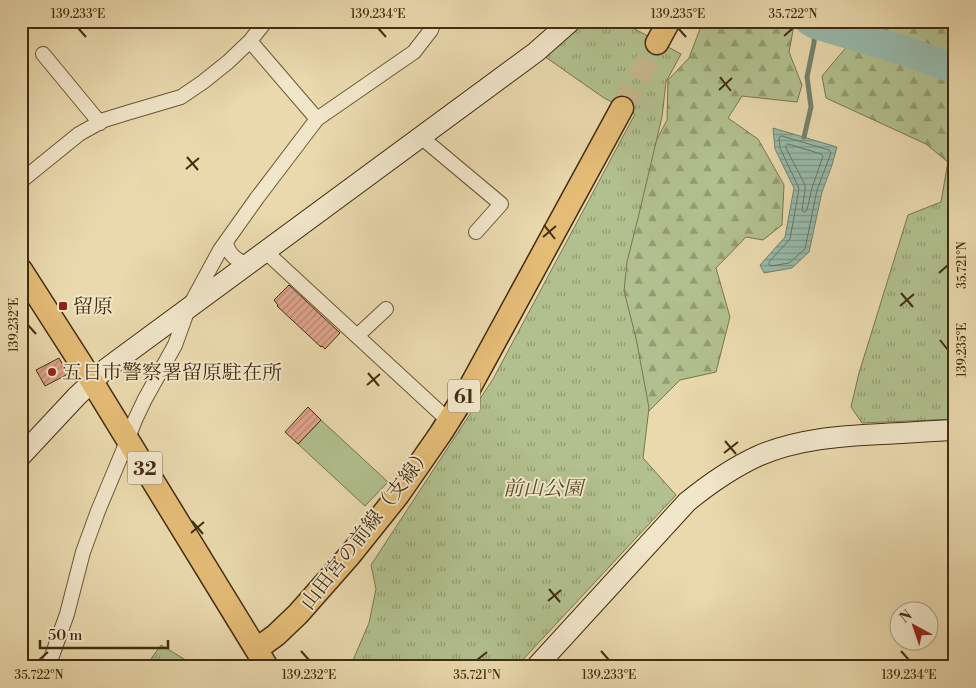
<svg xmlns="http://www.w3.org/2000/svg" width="976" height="688" viewBox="0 0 976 688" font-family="'Libre Bodoni','Noto Serif JP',serif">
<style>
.grass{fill:#b1c08e;stroke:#7a764e}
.forest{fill:url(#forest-firs);stroke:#7a764e}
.park{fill:url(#park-tufts);stroke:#7a764e}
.water{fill:url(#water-rules);stroke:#75826d}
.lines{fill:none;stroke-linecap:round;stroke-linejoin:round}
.shore{stroke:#6c745e;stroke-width:1}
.stream{stroke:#75826d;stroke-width:5}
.river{stroke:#97baac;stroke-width:30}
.building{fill:url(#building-hatch);stroke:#422d0f}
.primary-tunnel{stroke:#c8b78d;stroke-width:22;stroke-dasharray:22 11;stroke-linecap:butt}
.street-casing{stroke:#6c5836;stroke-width:16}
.secondary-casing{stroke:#422d0f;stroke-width:22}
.primary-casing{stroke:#422d0f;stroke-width:25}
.street{stroke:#f1e6ca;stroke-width:14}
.secondary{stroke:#f1e6ca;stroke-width:20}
.primary{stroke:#e4bc76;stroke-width:22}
.ticks{fill:none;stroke:#422d0f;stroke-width:2}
.poi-dot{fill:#8f2418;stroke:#f1e6ca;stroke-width:2}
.labels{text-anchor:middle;stroke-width:4;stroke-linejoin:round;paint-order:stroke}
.shield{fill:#f1e6ca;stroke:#766447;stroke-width:1}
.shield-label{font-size:19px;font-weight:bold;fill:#422d0f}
.poi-label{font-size:20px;fill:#422d0f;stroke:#f1e6ca;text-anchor:start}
.park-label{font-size:20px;font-style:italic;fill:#584a28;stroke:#f1e6ca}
.street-label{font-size:20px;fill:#422d0f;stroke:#f1e6ca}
.neatline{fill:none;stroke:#422d0f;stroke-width:2}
.ticks-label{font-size:12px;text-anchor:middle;fill:#422d0f}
</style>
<defs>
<pattern id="forest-firs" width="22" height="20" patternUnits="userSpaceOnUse" patternTransform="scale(1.25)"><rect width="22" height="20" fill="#b1c08e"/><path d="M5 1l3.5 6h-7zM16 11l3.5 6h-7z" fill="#929c72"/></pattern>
<pattern id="park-tufts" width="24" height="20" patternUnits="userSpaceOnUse" patternTransform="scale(1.25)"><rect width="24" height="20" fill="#b1c08e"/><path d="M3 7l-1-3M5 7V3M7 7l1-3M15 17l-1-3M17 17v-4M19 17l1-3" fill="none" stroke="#929c72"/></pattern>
<pattern id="water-rules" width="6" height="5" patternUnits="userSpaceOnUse" patternTransform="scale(1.25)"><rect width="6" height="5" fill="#97baac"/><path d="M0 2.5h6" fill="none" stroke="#7d988a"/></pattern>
<pattern id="building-hatch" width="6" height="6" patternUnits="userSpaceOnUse" patternTransform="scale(1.25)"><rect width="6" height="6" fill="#e1a58e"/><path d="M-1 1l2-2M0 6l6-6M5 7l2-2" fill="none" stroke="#b88772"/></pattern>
</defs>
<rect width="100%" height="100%" fill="#e9d9ad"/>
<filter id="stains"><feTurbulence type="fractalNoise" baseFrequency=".004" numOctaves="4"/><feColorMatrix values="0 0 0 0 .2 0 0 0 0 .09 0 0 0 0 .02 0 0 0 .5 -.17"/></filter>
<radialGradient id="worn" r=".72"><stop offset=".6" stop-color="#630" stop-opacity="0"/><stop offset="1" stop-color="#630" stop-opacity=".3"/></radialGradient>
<path class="grass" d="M321,420L388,482L365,506L298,444Z"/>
<path class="forest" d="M703,21H791L794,25L789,52L802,85L797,102L742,96L728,118L758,139L784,185L782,225L763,240L746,237L716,268L730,317L716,372L680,380L646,414L395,641L667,120L668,80L689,58Z
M906,21L955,23V168L926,144L826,98L822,76L849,44Z"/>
<path class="park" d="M573,21H620L681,54L666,82L662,117L639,214L627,262L624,291L636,338L649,408L643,458L676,495L516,667H350L369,623L376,589L371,565L493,379L635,114L604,98L541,54Z
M950,150H955V419L862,423L851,407L859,373L908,215L941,202Z
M161,645L197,667H145Z"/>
<path class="water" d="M773,128L837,147L832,165L822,192L809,252L792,268L764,273L760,265L785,237L794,188L775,149Z"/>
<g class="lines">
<path class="shore" d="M782,136L829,150L831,153L817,190L805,249L789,263L771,266L769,265V262L790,239L799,189L798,186L780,148L779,138Z
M788,144L821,154L823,156L812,188L807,210L805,212H803L802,210L805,190V185L786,148V146Z"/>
<path class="stream" d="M804,137L811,107L807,77L814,43L815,24"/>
<path class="river" d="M810,21L815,24L905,51L955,69"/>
</g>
<path class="building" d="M289,285L340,333L325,349L322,346L321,347L277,306L278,305L274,300Z
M59,358L68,374L45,386L36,370Z
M308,407L321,420L298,444L285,432Z"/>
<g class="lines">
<path class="primary-tunnel" d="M622,108L657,43"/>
<g class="street-casing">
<path id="street" d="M250,41L317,119
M43,54L100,123
M421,137L501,204L476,232
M21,181L79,134L104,120L130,112L181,97L203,82L228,62L250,41L266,21
M226,243C229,255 236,260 248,265
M266,252L449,421
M357,336L386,309
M48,667L67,614L83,552L98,511L123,451L135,420L145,399L175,345L188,309L220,250L257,198L317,119L414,52L431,30L434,21"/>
</g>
<g class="secondary-casing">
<path id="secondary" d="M21,456L77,396L107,368L536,52L571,21
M536,667L687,502C709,484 732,468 758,456C797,439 840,436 882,434C906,433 930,431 955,430"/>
</g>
<g class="primary-casing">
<path id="primary" d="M657,43L669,21
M21,270L80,362L267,667
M257,649L276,635L298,614L350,555L398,495L441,433L470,387L622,108"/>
</g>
<use href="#street" class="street"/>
<use href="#secondary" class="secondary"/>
<use href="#primary" class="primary"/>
</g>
<path class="ticks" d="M78,28L86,37M378,28L386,37M678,28L686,37M784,36L793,28M720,77L731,91M719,90L732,78M187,157L198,170M186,169L199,158M544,225L555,239M543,237L556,226M939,273L948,265M901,293L913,307M900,306L914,294M28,325L36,334M940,340L948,350M368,373L379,386M367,385L380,374M725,441L736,454M724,453L738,442M192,521L203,534M191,533L204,522M549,589L560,602M548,601L561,590M301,651L309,660M601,651L609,660M901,651L909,660M39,660L48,652M477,660L487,652"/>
<g class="poi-dot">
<rect x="58" y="301" width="10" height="10" rx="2.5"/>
<circle cx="52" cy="372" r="5"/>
</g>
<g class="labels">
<g class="shield">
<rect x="448" y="379.5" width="32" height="33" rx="4"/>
<rect x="127.5" y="451.5" width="35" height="33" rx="4"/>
</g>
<g class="shield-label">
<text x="464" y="403">61</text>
<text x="145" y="475">32</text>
</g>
<g class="poi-label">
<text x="73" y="313">留原</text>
<text x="62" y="379">五日市警察署留原駐在所</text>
</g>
<g class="park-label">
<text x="543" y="495">前山公園</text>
</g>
<g class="street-label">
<text transform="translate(366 528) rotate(-52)" y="7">山田宮の前線（支線）</text>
</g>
</g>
<rect width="976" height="688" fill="none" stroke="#e9d9ad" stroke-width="55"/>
<g transform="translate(914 626) rotate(320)"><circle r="24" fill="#f1e6ca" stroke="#ab9c7f"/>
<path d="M0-4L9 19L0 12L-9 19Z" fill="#8f2418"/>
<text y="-8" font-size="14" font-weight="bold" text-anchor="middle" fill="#422d0f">N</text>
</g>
<path d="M40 640v8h128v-8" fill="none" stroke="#422d0f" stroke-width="2.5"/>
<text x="48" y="640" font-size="15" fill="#422d0f" stroke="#f1e6ca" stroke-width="4" paint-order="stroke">50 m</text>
<rect x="28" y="28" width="920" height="632" class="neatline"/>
<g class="ticks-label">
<text x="78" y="18">139.233°E</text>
<text x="378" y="18">139.234°E</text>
<text x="678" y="18">139.235°E</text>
<text x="793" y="18">35.722°N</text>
<text transform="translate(962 265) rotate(-90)" y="4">35.721°N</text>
<text transform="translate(14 325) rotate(-90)" y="4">139.232°E</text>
<text transform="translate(962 350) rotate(-90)" y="4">139.235°E</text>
<text x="39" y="679">35.722°N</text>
<text x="309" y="679">139.232°E</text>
<text x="477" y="679">35.721°N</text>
<text x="609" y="679">139.233°E</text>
<text x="909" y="679">139.234°E</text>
</g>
<rect width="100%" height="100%" filter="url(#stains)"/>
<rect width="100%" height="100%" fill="url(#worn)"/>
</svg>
